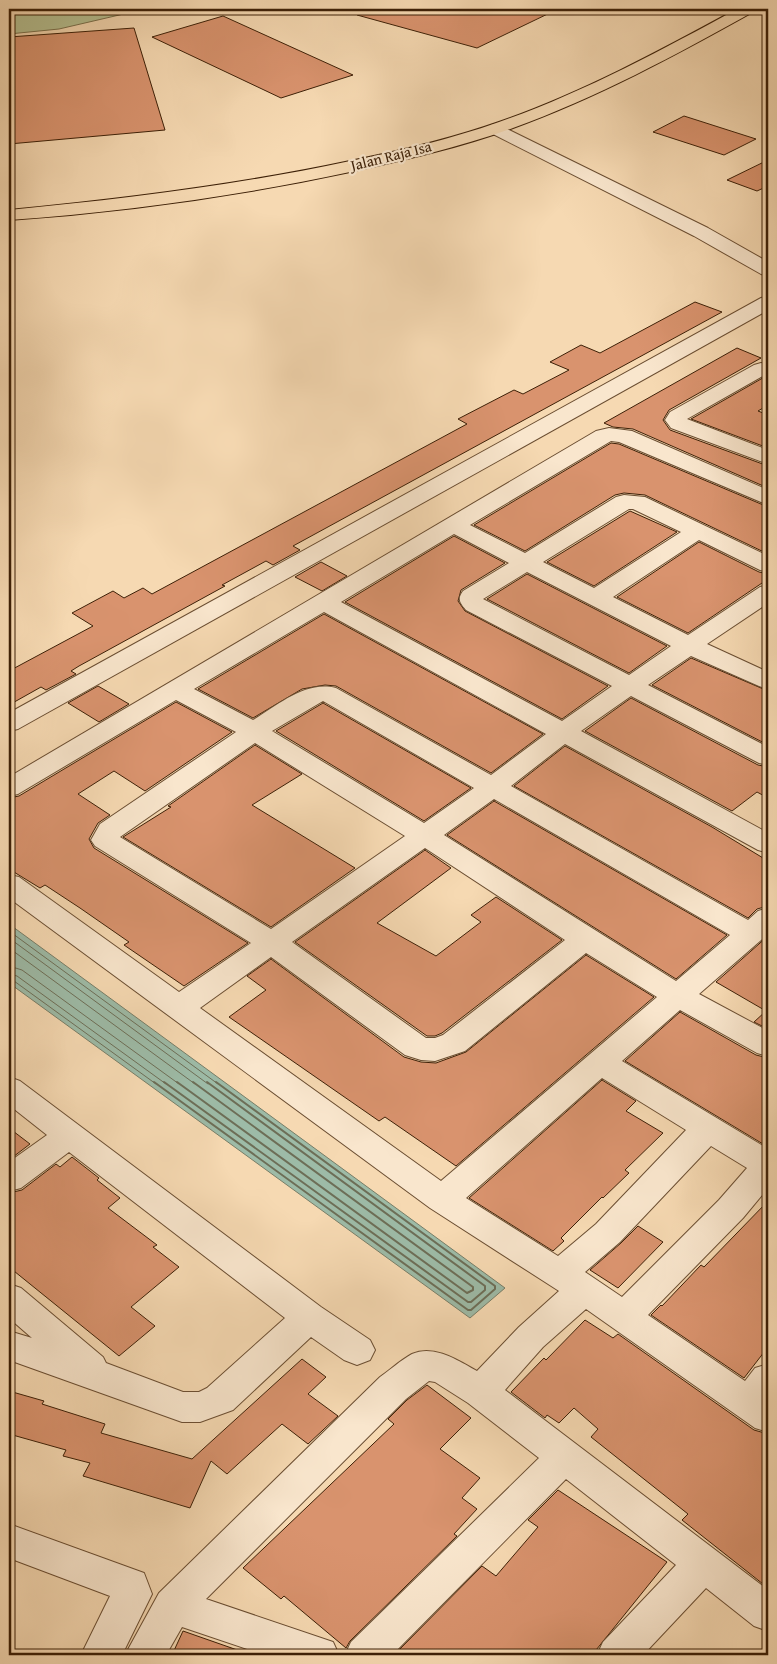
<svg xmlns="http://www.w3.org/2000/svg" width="777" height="1664" viewBox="0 0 777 1664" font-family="'Gentium Book Plus',serif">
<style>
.green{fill:#b6c091;stroke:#7a704c}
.water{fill:#9dbba7;stroke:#777d67}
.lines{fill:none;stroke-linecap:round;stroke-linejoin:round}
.shore-far1{stroke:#6d6e57;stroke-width:1}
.shore{stroke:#6d6e57;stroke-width:2}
.building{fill:#d9936e;stroke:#3d2007}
.minor-casing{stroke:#6b4e32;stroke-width:2}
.major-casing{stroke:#3d2007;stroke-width:2}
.minor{fill:#f9e6cd;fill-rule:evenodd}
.major{fill:#f6d9b2;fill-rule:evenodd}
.labels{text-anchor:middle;stroke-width:4.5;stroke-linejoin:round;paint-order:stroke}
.far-street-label{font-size:15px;fill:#3d2007;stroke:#f9e6cd}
</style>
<rect width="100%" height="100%" fill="#f6d9b2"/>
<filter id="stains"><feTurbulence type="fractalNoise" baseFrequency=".004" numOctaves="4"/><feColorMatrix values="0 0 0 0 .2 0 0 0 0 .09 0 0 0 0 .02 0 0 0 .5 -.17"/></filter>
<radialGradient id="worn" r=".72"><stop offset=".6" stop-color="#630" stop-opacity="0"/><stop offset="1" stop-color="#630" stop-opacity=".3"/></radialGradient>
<path class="green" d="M9,9H145L59,29L9,34Z"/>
<path class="water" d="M9,924L505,1288L470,1318L9,983Z"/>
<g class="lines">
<path class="shore-far1" d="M9,931L218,1084
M9,938L208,1084
M9,948L195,1084
M9,966L22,970L179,1084
M9,974L17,976L166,1084
M9,980L14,981L156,1084"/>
<path class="shore" d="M154,1082L468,1310H471L495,1289V1286L216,1082
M164,1082L468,1302H471L485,1290V1286L207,1082
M177,1082L467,1293L473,1290V1287L193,1082"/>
</g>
<path class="building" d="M358,9H558L477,48L357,15Z
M223,16L353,75L281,98L152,37Z
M134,28L165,130L9,144V37Z
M684,116L756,139L724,155L653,132Z
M768,160V186L757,191L727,180Z
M695,302L722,312L293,546L300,550L273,565L266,561L222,585L225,586L79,666L71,671L76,674L46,690L41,687L9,705V671L93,626L72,613L113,591L124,598L143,588L152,594L467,424L458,419L514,390L523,394L569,370L550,362L581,345L600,353Z
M737,348L761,358L669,410L663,420L670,430L768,466V488L633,429L613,427L604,423Z
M768,375V405L758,411L768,415V448L691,419Z
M611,443L619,444L768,507V554L645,495L624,493L615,495L525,551L474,525Z
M630,511L677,532L594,586L547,562Z
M454,536L505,563L461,590L458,601L465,611L608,686L562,719L345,602Z
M699,542L759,572L768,574V579L688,633L617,597Z
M321,562L347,576L322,591L295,577Z
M527,574L667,646L629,673L487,599Z
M324,614L543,734L491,773L336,686L325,685L302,689L253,718L198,689Z
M691,658L768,691V745L652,685Z
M98,686L129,704L99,722L68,703Z
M631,698L758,765L768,767V798L757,792L732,811L585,731Z
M176,702L232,732L145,791L114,771L78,794L110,815L98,823L89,839L94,848L248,943L184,986L124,945L129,942L80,908L45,885L40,888L9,869V798L19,796Z
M323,703L471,788L424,821L276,731Z
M255,745L302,774L252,805L355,868L271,927L123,837L171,807L168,806Z
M565,746L712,827L768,861V906L757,909L748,918L514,786Z
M494,801L727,935L676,979L447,835Z
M425,850L451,868L377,923L436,956L481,922L471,915L496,897L562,940L442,1033L435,1036H427L295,942Z
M768,936V1029L754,1022L766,1011L716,982Z
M586,955L654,997L456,1166L385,1117L379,1121L229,1017L266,990L247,976L271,959L404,1057L421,1062L436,1063L466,1052Z
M680,1012L756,1055L768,1058V1147L625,1061Z
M602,1080L636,1101L626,1111L663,1133L625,1170L629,1173L603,1198L602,1197L561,1238L564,1241L553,1251L469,1198Z
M9,1128L30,1144L9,1160Z
M72,1157L99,1178L97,1180L120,1198L108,1208L157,1245L153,1247L179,1267L131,1307L155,1326L119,1356L9,1267V1193L22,1190L56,1164L60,1167Z
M768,1201V1347L744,1378L651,1315L661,1305L662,1306L701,1265L704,1267Z
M638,1226L663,1242L618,1288L590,1270L621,1243Z
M585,1320L613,1338L618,1334L754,1430L768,1434V1588L682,1520L688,1514L591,1437L598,1429L574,1408L559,1423L547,1415L545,1418L511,1392L544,1358L546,1360Z
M302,1359L326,1377L308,1394L338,1416L308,1444L282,1424L227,1474L211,1461L190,1508L83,1476L90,1463L63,1456L66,1450L9,1434V1391L44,1401L42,1404L105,1424L101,1433L192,1459Z
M427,1385L471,1418L440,1449L480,1478L462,1498L477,1509L454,1534L457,1536L350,1641L346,1648L284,1596L281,1599L243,1568L394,1424L388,1419L407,1400Z
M558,1490L667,1562L592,1655H394L482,1566L496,1576L538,1527L528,1520Z
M183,1631L243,1652V1655H172Z"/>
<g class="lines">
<g class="minor-casing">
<path id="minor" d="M497,124L708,228L768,262V276L761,274L694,236L491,133L489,129L491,125Z
M768,296V310L18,729L9,731V713L761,298Z
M761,363L768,365V373L687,419L768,450V464L671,428L665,420L670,412L754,365Z
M609,428L632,431L768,490V505L619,442L611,441L470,525L525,553L616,497L624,495L645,497L768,556V572L760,570L699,540L613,597L688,635L760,587L768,585V603L707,644L768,672V689L759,686L691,656L648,685L768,747V765L759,763L631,696L581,731L768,833V853L758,850L565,744L511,786L748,920L758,911L768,908V934L699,994L768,1031V1056L757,1053L680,1010L622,1061L768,1149V1188L743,1218L648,1315L745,1381L755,1368L768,1364V1432L755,1428L586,1309L543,1347L505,1390L768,1590V1631L754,1626L706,1588L643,1655H597L603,1642L676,1565L566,1479L392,1655H345L351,1642L539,1458L468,1403L435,1382L429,1381L406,1399L206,1599L333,1642L339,1655H265L182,1627L166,1655H125L159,1593L380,1377C390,1370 401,1360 412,1354C434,1344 459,1361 477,1371L519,1327L559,1291L430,1208L9,898V875L19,877L179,992L251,943L95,846L91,840L100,824L236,732L176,700L18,794L9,796V777L596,431ZM629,509H633L681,532L594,588L543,562ZM454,534L509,563L463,591C457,599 460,603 466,610L612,686L562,721L341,602ZM527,572L671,646L629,675L483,599ZM324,612L546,734L491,775L336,688C306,680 278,705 253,720L194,689ZM323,701L474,788L424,823L272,731ZM255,743L405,836L271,929L120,837ZM494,799L730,935L676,981L444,835ZM425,848L565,940L443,1035L435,1038H426L292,942ZM586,953L657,997L441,1181L200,1008L271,957L405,1055L421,1060L435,1061L465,1051ZM602,1078L686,1130L596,1224L558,1256L466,1198ZM711,1146L747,1168L719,1200L622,1297L585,1272L620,1242Z
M9,1077L20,1081L321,1307L370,1340L375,1350L370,1360L357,1365L344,1360L311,1337L233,1410L200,1422H182L9,1360V1331L32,1338L9,1318V1284L21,1288L103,1357L106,1363L183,1392H199L207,1388L285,1318L69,1152L21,1188L9,1191V1162L47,1135L9,1105Z
M9,1524L144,1573L152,1594L122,1655H81L110,1596L9,1558Z"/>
</g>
<g class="major-casing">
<path id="major" d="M737,9H756L753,12C676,55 596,98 513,128C461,147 405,160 350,172C238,196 123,212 9,220V210C124,199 238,185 350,161C400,151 451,139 499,122C580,94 662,50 737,9Z"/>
</g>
<use href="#minor" class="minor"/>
<use href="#major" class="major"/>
</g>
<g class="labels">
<g class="far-street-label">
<text transform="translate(391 156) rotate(-14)" y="5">Jalan Raja Isa</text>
</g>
</g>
<rect width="777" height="1664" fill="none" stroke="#f6d9b2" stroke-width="30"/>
<rect x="10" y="10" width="757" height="1644" fill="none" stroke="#3d2007" stroke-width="2.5"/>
<rect x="15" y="15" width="747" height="1634" fill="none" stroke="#3d2007"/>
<rect width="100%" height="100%" filter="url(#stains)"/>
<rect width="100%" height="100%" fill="url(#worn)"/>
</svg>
